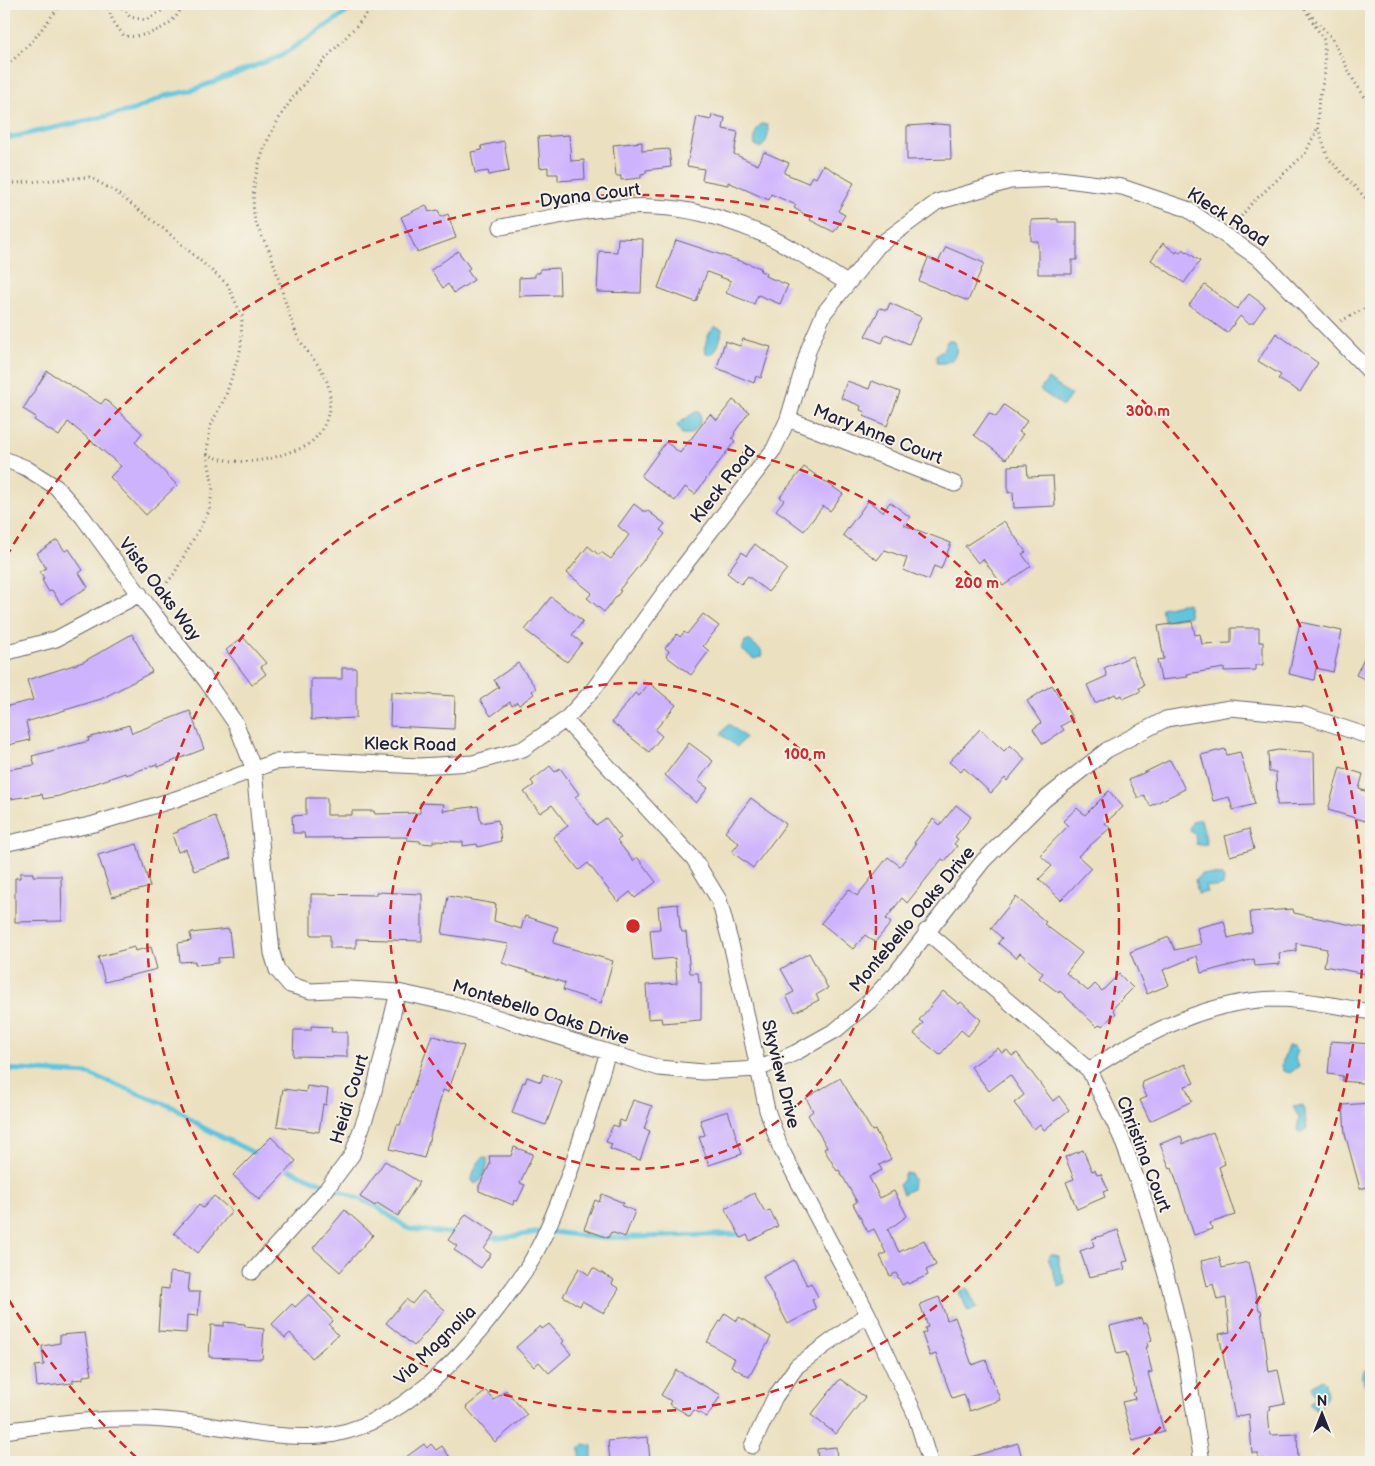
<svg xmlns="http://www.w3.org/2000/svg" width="1375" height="1466" viewBox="0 0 1375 1466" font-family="'Balsamiq Sans',sans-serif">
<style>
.water{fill:#60c5dd;stroke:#41748c}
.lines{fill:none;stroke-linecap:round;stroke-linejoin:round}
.stream{stroke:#60c5dd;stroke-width:5}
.building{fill:#cdb2fe}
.minor-casing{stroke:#68656a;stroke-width:17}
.path{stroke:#68656a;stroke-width:3;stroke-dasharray:1 4;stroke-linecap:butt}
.minor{stroke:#fff;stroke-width:15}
.ring{fill:none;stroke:#d62828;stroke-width:2.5;stroke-dasharray:9 6}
.labels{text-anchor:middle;stroke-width:4;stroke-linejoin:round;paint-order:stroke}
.street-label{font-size:18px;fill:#22223b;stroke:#f7f3e8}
.centre{fill:#d62828;stroke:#f7f3e8;stroke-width:2.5}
.ring-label{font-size:15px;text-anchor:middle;font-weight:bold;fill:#d62828;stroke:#f7f3e8;stroke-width:4;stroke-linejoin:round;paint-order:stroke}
</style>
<rect width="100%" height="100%" fill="#f7f3e8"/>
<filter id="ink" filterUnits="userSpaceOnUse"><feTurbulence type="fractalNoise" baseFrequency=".02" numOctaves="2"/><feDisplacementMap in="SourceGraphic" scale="10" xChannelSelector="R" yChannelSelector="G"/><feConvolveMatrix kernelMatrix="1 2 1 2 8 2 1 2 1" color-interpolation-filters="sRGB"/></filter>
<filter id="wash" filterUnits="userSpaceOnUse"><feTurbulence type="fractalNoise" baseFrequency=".0096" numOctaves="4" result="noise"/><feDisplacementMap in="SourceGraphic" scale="20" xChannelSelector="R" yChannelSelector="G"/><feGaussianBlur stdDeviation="1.12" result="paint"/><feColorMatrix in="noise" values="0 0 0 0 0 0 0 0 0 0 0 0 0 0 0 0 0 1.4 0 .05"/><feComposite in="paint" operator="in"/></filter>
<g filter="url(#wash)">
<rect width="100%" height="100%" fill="#ebe1c1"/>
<path class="water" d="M762,124L767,125C770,132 767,144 760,148L755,145C753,139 756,127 762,124Z
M715,327L722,330C721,338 717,353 710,355L706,353C704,343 707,334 715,327Z
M948,340L955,342C960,355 951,365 937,363L936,356L943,350Z
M1048,379L1071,395L1063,406L1040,390Z
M695,412H699C704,421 697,429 690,434H682L677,425Z
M1187,603L1190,616L1164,621L1161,608Z
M745,641H750L761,650L762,656L754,659L742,650Z
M729,724L745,737L737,747L721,734Z
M1201,819L1207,844L1200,845L1196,844L1195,834L1190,831V826L1193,821Z
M1201,874L1221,875L1224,879L1223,885L1216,887L1205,886L1207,892L1198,894L1195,880Z
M1288,1046H1294L1298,1050L1295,1059L1299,1066L1290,1073L1283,1071L1282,1064Z
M1303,1105L1307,1128L1301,1133L1297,1130L1299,1117L1293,1107Z
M484,1157L487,1158C489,1166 483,1180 476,1184L472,1181C472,1174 477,1161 484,1157Z
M907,1173L911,1174L913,1180L912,1189L903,1194L899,1185L902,1182L904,1174Z
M1051,1254L1059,1256V1265L1066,1284L1059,1287L1048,1258Z
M967,1288L977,1308L968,1311L959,1292Z
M1367,1369H1371V1395C1367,1387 1360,1381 1364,1371Z
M1322,1379L1325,1382L1327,1396L1318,1410L1309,1403L1316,1397L1312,1390V1385Z
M584,1444L592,1446V1462H580V1448Z"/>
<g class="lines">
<path class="stream" d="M4,139L134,110L165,96L190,91L281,56L359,4
M4,1069L89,1074L175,1108L202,1127L260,1156
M283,1167L374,1205L409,1229L459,1234
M488,1237L502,1238L545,1231L599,1238L743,1234"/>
</g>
<g id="blocks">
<path class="building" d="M712,115L725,118L723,129L738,132L734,154L758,165L764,152L789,163L784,173L808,183L812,176L816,178L823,165L854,183L838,211L845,215L834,232L810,220L811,218L794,208L796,205L771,194L769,200L728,182V185L702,180L704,169L687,166L697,117L711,120Z
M937,124L950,125L951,159L907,160V126Z
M569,135L571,161L584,160L585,179L558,181V174H548V167L540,168L538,137Z
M504,141L509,171L489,175L488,171L475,173L471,152L482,150L481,146Z
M642,142V151L669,149L671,167L646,170V173L641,174V178L621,180V176H616L613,145Z
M426,205L429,212L438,210L441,217L448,214L456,238L417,252L401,217Z
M1058,219V222H1077V260H1072V274H1038V241H1031V220Z
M618,238L643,239L641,293L597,292L599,251L617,252Z
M676,240L761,268L760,271L766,273L765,276L788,285L780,304L758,295L754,304L726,293L731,281L707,272L696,302L658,288Z
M1163,243L1176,253L1177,251L1180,253L1183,249L1200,261L1184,283L1151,260Z
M946,247L984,263L968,301L919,281L928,258L938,262Z
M458,251L470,268L467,270L474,280L454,293L448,284L443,288L431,270Z
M559,268L560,295L519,296V278L535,277V273H540V269Z
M1205,285L1237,309L1249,294L1265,306L1253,323H1248L1240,316L1227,333L1189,305Z
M890,303L921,317L909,344L886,334L882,343L865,336L880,308L887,310Z
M1276,333L1318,363L1300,392L1278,379L1281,375L1258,361Z
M743,339L771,347L761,378L756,376L754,383L717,368L725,341L740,346Z
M47,371L101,404L105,399L142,433L135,442L177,485L146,515L110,477L121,466L95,444L68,422L59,436L34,420L36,417L23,409Z
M847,381L869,389L872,381L900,392L887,426L864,416L865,412L860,410L861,406L841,398Z
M733,400L749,412L734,433L735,434L732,438L735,441L695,494L685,487L675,501L641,476L666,442L680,453L710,414L717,420Z
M1004,405L1027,421L1019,432L1023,434L1006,459L974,435L989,413L996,417Z
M1027,465L1028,477L1053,476L1055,506L1014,508L1013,492L1008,493V466Z
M804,467L843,494L830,511L823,506L804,531L776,510L784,500L780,497Z
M868,501L883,512L890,502L910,517L904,525L951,543L941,569L934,566L929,580L903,570L907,558L885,550L877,560L843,535Z
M634,504L643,511H648L665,524L660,530L665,534L619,590L621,591L604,612L587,598L592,593L567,573L588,546L599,555L601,552L611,559L629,535L618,526Z
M1004,521L1026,552L1022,554L1031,566L1003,586L983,559L978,563L965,546Z
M57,540L65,551L69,549L83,570L79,573L88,587L61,604L52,590L49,592L42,580L44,578L40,572L46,568L37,553Z
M755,544L787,569L768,592L748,576L741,584L727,573L742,552L746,556Z
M551,597L583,621L572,635L582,643L567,662L525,630Z
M703,614L719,626L703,646L709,651L691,675L666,656L669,651L665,648L677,634L680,637L684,632L687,634Z
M1192,621L1195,635L1200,634L1202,644L1231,643V628H1259V642H1263V665H1256V670L1224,671V668L1187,674L1188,677L1161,680L1157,660L1164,659L1158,626Z
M1300,622L1342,631L1333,672L1316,668L1314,680L1289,674Z
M132,634L152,672L101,699L26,722L30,740L4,746V707L33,700L27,680L83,662Z
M243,637L266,663L261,667L266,674L252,685L226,650Z
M1371,643V682L1356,675Z
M1132,656L1144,685L1139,688L1141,691L1123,699L1122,695L1117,697L1115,694L1095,703L1087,685L1107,676L1104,668Z
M518,663L536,688L532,691L534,694L519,705L517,702L512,706L510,702L491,716L480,700L499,687L494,680Z
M342,668H356V718L311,720V679H342Z
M649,683L676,705L655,730L662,736L649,752L612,722L635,693L639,696Z
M1052,685L1073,719L1061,726L1064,730L1043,744L1033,729L1041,723L1027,701Z
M391,692L455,696L454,729L390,726Z
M190,711L204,749L158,767L157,764L126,775L125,773L59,796L43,799L42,794L4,800V779H7L5,770L35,765L32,756L89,741L88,738L129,725L132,733Z
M980,729L1004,751L1010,745L1025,759L1007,781L1005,778L991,793L964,768L961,772L949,762Z
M689,743L713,761L698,781L708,788L696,803L665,775Z
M1225,749L1227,755L1240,752L1255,804L1233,810L1229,797L1213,801L1201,755Z
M1278,750L1314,752L1315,804L1277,805L1276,772H1269L1268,752Z
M1170,760L1185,789L1150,806L1144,795L1138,798L1129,780Z
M550,766L555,772L560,768L579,794L575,797L596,825L606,818L621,838L617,840L633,861L637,857L656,882L635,898L630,892L618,902L588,863L579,870L553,837L568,826L552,805L540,813L524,792L534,785L531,781Z
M1340,767L1363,774L1359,789L1371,793L1369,822L1328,810Z
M1109,791L1123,807L1105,823L1110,828L1078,856L1091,868L1061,900L1039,879L1052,866L1040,855L1068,826L1063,821L1077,808L1085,815Z
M306,798H327V815H352V811H374L375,814L420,813V803L444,804L443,811L478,806L481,823L498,820L501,841L478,847L477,844L463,846V842L433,841V844L420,843V841L407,840V837L305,838L304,833H293L292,816L306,815Z
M751,798L786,824L753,868L732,852L739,843L725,832Z
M956,805L971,817L955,837L958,839L954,844L957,846L945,861L942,859L907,903L902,898L886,919L891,923L875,942L865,935L853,949L821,923L849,889L857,896L888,857L900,866L916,844L914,843L933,819L940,825Z
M215,816L231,858L194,871L186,849L178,852L172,834L178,832V830Z
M1249,829L1254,849L1230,856L1225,836Z
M137,844L150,887L112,897L98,855Z
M20,873H33V876H61L62,921L15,922V878H20Z
M376,892L422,894V941L356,939V948H330V935H311V894L376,895Z
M448,896L496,904L494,921L521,929L525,916L558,927L553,943L613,961L601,1003L563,990L565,983L502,963L509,944L442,934Z
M1016,897L1046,922L1044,924L1082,953L1066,973L1088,991L1095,984L1102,991L1119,974L1133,988L1116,1005L1113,1010L1116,1013L1102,1026L1100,1024L1097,1027L1060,991L1059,993L1039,978L1043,973L1020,953L1016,958L998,943L1002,938L991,928Z
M678,904L680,927L682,932H686L690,973H698L699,983L701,982V1020L662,1023L661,1018L648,1019L646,985L677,983L675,958L653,960L650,930L660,929L658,906Z
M1293,909L1294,913L1371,929V975L1324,966L1327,949L1296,943V951L1279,953L1280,964L1255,966L1254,959L1201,973L1197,956L1163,970L1169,985L1147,994L1130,952L1169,937L1175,950L1201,944L1197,928L1224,921L1228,938L1252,932L1250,912Z
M229,929L232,957L218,958V963L195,965V961L180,962L178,943L191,941L190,933Z
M134,947L135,951L151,947L157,969L105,982L98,957Z
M809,953L828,988L816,995L819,1000L795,1012L786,996L794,992L781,969Z
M943,991L959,1004L961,1002L981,1020L968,1036L961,1030L940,1055L914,1034L923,1023L919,1020Z
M311,1026L332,1027L331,1032H347V1057L293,1056L294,1030H311Z
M432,1035L464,1046L448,1092L443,1090L424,1158L390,1149L397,1125H400Z
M1331,1041L1371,1044V1084L1342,1081L1343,1076L1328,1074Z
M998,1048L1002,1053L1007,1050L1012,1056L1017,1053L1053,1101L1059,1096L1069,1110L1044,1130L1040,1124L1034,1129L1014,1103L1024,1095L1010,1075L989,1091L971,1067Z
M1185,1064L1194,1083L1185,1086L1192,1101L1150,1121L1140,1100L1147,1097L1142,1087L1143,1082Z
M543,1074L562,1081L546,1125L512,1113L523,1082L525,1083L527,1077L541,1082Z
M840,1078L872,1131L875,1130L891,1159L879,1165L882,1170L869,1177L880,1198L894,1191L907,1216L888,1230L899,1252L924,1240L936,1265L926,1270L928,1275L908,1284L907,1282L902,1285L896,1273L890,1276L880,1256L886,1253L874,1229L868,1232L853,1204L857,1202L839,1170L837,1171L824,1149L827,1147L808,1115L813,1111L806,1098Z
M307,1086L328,1089L326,1105L323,1104L319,1132L277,1126L283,1089L306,1092Z
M633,1100L652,1106L644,1129L650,1131L640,1160L610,1149L612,1144L606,1142L613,1125L618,1127L620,1120L625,1122Z
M1371,1103V1186L1360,1189L1345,1134L1343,1105Z
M728,1111L742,1154L709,1165L699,1137L705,1135L700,1120Z
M1213,1132L1225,1164L1219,1167L1235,1215L1210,1223L1212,1229L1194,1235L1172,1168L1170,1169L1160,1144L1181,1136L1183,1144Z
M271,1137L296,1161L259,1200L233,1175Z
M514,1147L533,1154L520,1183L525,1185L517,1202L514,1200L513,1205L479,1191V1186L490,1164L489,1156H511Z
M1083,1150L1092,1171L1095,1170L1097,1175L1101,1174L1108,1190L1103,1192L1105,1197L1077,1209L1066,1182L1074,1179L1065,1157Z
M385,1161L419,1182L398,1216L377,1203L375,1206L360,1197Z
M754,1193L765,1212L770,1210L778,1226L750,1241L747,1235L741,1238L725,1209Z
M602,1194L624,1203L622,1206L635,1211L625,1237L611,1232L608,1238L584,1229L595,1200L599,1202Z
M214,1196L232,1211L198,1253L174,1233L199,1205L203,1208Z
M345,1210L373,1235L340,1272L313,1248Z
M466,1214L495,1233L484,1249L491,1254L481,1268L454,1250L457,1246L448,1240Z
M1118,1230L1128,1261L1123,1262L1125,1269L1089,1277L1080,1251L1094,1246L1092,1239Z
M1219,1257L1222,1268L1248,1262L1259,1310H1261L1269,1372L1278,1370L1285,1403L1270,1406L1271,1410L1268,1411L1270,1435L1297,1434L1298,1462H1264V1459L1258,1460V1453H1252L1249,1414L1235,1417L1219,1334L1230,1332L1226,1298L1217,1300L1213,1284L1207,1286L1201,1261Z
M794,1260L807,1285L811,1283L818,1297L812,1300L816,1309L788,1324L763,1277Z
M579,1268L589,1275L593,1268L614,1280L612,1284L619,1289L604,1313L582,1301L580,1306L563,1296Z
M170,1272L190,1274L188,1292H200L198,1316L187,1315L186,1333L158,1331L161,1288L169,1289Z
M423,1291L445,1310L414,1346L386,1323L406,1299L412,1304Z
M309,1294L333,1321L329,1325L338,1335L312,1358L290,1333L285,1338L272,1324L292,1304L295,1307Z
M939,1297L947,1320L955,1317L972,1365L986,1360L1000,1400L970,1411L964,1394L952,1398L936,1354L930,1356L922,1334L926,1332L925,1328L928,1327L920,1304Z
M725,1313L737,1321L739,1317L771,1337L749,1377L731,1366L735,1359L707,1342Z
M1141,1318L1143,1324L1147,1323L1152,1340L1147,1342L1148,1347H1146L1152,1372L1148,1373L1164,1432L1133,1441L1122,1402L1135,1399L1133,1393L1136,1392L1126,1352L1117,1354L1110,1326Z
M224,1322L245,1324V1327L264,1329L262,1359L209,1357L211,1325L224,1326Z
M549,1324L564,1341L562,1343L571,1354L549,1373L539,1362L534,1367L516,1347L540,1326L542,1329Z
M85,1333L92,1375L83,1376V1379L73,1380V1383L37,1387L35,1366L44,1365L42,1346L60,1343V1335Z
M676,1370L721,1395L707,1417L694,1410L690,1416L669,1404L671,1401L661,1395Z
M840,1379L865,1397L836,1434L811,1415Z
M506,1390L527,1415L495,1442L466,1407L486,1391L494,1400Z
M648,1437L650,1462H610L608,1441Z
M1018,1443L1023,1462H965L964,1459Z
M424,1444L427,1448L431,1444L436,1450L442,1446L453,1462H399Z
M836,1447L837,1462H818L817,1449Z"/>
</g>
</g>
<g filter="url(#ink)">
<use href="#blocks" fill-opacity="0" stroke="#68656a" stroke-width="1"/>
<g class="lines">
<g class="minor-casing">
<path id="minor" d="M501,227C551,218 604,204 655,207C689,208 723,218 755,231C787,243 818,265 847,283
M788,419L955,484
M4,459L26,468L56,487L82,516L148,606L207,682L236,724L254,770L272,953L277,970L290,985L311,991L349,989L398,992L454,1004L659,1068L703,1072L758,1069L795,1053L836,1030L870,1001L895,974L983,861L1044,800L1107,750L1166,719L1230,708L1304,715L1371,737
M4,653L56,639L140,594
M565,720L694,859L719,900L733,952L767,1110L780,1147L868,1314L915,1414L930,1462
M4,844L94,824L176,799L274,762L305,760L419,766L473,763L523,749L565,720L593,690L683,567L774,449L788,419L809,348L824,313L878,246L937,202L1010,181L1059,179L1122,187L1187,209L1261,260L1371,373
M926,931L1089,1070L1121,1137L1143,1196L1170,1289L1185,1353L1202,1462
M1089,1070C1146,1033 1210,999 1280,999C1310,1000 1342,1007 1371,1012
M252,1272L325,1191L352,1155L372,1099L398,992
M4,1431C57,1423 110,1416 164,1420C217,1423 267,1440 321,1436C400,1429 469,1350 512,1289C519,1279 527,1269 533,1258C567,1194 586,1121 608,1052
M752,1446L775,1397L797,1366L868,1314"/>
</g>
<path class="path" d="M106,4L113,21L124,36C144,39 178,26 182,4
M119,4L130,17L146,20L173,4
M1302,5L1324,40L1325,72L1318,106V127L1328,158L1371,204
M1309,13L1331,37L1354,81L1371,106
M4,69L34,39L61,4
M4,184L89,177L113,190L165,230L227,284L242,316L241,348L226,395L210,427L207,454L213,487L209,511L174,574L158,594
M1235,224L1252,203L1305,154L1318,127
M1341,321L1371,305
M207,454C229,465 261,463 284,454C291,451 303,449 309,444C328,429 335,402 326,379C320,363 304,351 297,335C286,309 280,281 271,255C267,244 259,233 255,221C253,212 253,196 254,187C265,109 328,60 376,4"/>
<use href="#minor" class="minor"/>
</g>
</g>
<g class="ring">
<circle cx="633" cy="926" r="243"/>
<circle cx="633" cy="926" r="486"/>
<path d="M137 1458A728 728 0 0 1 6 1295M6 557A728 728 0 1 1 1129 1458"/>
</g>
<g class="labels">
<g class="street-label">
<text transform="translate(590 195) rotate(-7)" y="6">Dyana Court</text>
<text transform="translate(1228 217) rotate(33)" y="6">Kleck Road</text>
<text transform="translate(878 434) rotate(21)" y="6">Mary Anne Court</text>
<text transform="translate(723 484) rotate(-52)" y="6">Kleck Road</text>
<text transform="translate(160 589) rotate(53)" y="6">Vista Oaks Way</text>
<text transform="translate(410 744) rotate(1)" y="6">Kleck Road</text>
<text transform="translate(912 919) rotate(-50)" y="6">Montebello Oaks Drive</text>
<text transform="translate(541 1012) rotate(17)" y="6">Montebello Oaks Drive</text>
<text transform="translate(781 1074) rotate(76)" y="6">Skyview Drive</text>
<text transform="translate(349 1099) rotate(-73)" y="6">Heidi Court</text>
<text transform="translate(1144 1154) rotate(69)" y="6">Christina Court</text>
<text transform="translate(435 1345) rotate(-44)" y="6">Via Magnolia</text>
</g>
</g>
<circle cx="633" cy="926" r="8" class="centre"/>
<g class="ring-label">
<text x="1148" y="416">300 m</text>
<text x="977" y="588">200 m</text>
<text x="805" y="759">100 m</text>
</g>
<rect width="1375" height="1466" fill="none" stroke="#f7f3e8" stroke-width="20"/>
<g transform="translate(1322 1414)" stroke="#f7f3e8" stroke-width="4" paint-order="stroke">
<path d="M0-4L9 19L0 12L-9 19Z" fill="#22223b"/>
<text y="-8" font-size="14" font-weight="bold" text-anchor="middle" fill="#22223b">N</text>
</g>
</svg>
